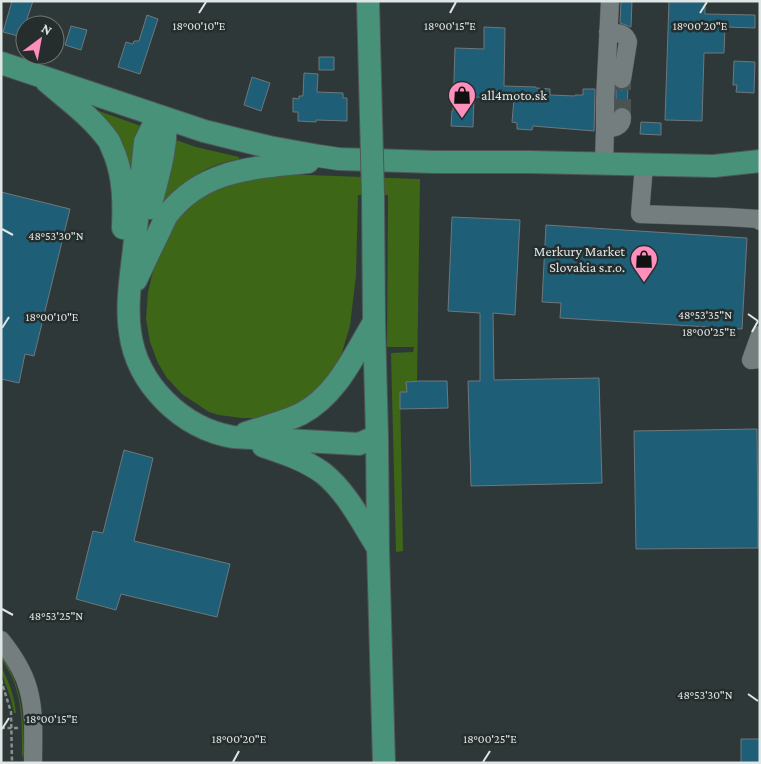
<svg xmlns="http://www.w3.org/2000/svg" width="761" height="764" viewBox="0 0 761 764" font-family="'Crimson Pro',serif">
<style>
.green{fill:#3e6617}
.building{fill:#1e5e77;stroke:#6f777b}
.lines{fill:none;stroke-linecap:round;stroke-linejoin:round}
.minor-tunnel{stroke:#4a5252;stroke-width:18;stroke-dasharray:18 9;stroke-linecap:butt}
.minor-casing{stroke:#4f5656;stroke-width:19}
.major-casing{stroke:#4f5656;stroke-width:24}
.path{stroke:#899090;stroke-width:2.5;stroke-dasharray:4 2.5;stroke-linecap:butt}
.minor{stroke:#747e7e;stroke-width:18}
.major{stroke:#49927a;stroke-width:22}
.major-bridge-casing{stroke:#4f5656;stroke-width:24;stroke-linecap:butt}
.major-bridge{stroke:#49927a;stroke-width:22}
.ticks{fill:none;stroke:#e0e5e5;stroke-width:2}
.labels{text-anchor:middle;stroke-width:5;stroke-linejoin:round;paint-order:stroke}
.poi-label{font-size:14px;fill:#e0e5e5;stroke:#252d2d;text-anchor:start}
.ticks-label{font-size:12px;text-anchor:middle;fill:#e0e5e5;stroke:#252d2d;stroke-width:5;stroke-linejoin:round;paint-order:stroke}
</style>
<rect width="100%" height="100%" fill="#2f3838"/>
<path class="green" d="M93,109L141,126L133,194Z
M173,139L196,147L239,157V159C204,165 186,180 162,205Z
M279,174L420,179L417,381L407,382V392H400L403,551L396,552L391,353L413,352L414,347H387L388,195H358L356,275L350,326L340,359L326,382L299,404L267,416L255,418H242L219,415L209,412L182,394L167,378L158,363L150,342L146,319L148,292L152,275L162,242L185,206L232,180Z
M1,654C23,689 23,713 24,753L22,758C22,732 23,707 14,682C11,674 6,666 1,658Z
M1,667C9,681 14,696 16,713H14L11,699L1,672Z"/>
<path class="building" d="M12,1H33L25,25L22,37L3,32Z
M621,1H632L631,27L620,23Z
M669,1H705V14L755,15V28L725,27L724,53H704L702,121L665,120Z
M147,15L158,19L140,74L118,67L126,42L133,44L134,41H139Z
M71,26L87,30L81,50L65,45Z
M484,27L505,28L504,86L536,87V88L550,89V95L575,96V95H583V89H595L594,131L533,126L532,130L517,129V123L512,122L514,99L474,97L473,127L451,126L452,111H453L455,48L484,49Z
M319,57H334V70H319Z
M734,61L755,62L754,93L736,92L737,85H733Z
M304,73L318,74L317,92L343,93V98H347V121L316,120V122L298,121V112H293V98L299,99V96H303Z
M252,77L270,83L261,111L244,105Z
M616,88L621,90L628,88L627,108L623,106L616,109Z
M641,122L661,123V135L640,134Z
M1,192L70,209L34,356L25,354L19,383L1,379Z
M452,217L520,220L515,315L493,313L494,380L599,378L602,483L471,486L468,381H480V313L448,311Z
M546,225L747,238L742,329L560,318L561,303L542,302Z
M421,381H447L448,408L400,409V392H407L406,382Z
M757,429L758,548L636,549L634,431Z
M124,450L153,458L134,541L230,564L217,617L121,594L116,610L76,599L93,531L103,533Z
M741,739H760V763H741Z"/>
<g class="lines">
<path class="minor-tunnel" d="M622,117V79"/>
<g class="minor-casing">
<path id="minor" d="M608,32C617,33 625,32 628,42L622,79
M605,129C614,128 622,127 622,117
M604,164L605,129V100L610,1
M644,165L640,214L727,217L759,219L760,221
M760,335L751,360L760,359
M1,640C13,655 23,670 28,688C35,712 33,738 33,763"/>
</g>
<g class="major-casing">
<path id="major" d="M1,63L204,131L269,147L319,156L339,159L435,162H529L714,166L760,161
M47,82C68,100 93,118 109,141C111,145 113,151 115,155C124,179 124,204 123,228
M165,118L152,128L145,142C141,178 138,213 134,249C131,276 126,305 130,332C137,385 182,428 233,437L359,444L377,436
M373,195L374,322L377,436L378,548L384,763
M150,208C157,179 168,148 165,118
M136,280C143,265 150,250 158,234C161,228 164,220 168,214C204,168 256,168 308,162
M246,433C264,427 284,422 301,414C337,395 354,355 374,322
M263,446C284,453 305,460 323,473C347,492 362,523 378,548"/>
</g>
<path class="path" d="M1,680L11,712L12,763
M1,728H18"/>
<use href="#minor" class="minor"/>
<use href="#major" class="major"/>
<g class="major-bridge-casing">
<path id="major-bridge" d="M368,1L373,195"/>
</g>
<use href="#major-bridge" class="major-bridge"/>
</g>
<path class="ticks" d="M199,13L206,2M450,13L456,2M700,13L707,2M2,229L13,235M748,314L758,321M2,328L9,317M752,332L758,321M2,609L13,615M748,694L758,701M2,729L9,718M233,762L239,751M483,762L490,751"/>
<defs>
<g id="shop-pin" transform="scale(1.4375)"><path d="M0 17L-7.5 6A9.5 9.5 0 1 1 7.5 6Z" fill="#fe8ebb" stroke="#252d2d"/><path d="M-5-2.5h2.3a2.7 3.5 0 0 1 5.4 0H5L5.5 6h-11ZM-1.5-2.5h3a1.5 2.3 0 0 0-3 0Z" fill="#111"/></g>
</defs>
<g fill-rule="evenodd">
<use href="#shop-pin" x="462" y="95"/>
<use href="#shop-pin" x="644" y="259"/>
</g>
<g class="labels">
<g class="poi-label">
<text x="481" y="100">all4moto.sk</text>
<text x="625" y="256" text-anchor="end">Merkury Market<tspan x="625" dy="16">Slovakia s.r.o.</tspan></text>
</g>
</g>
<g class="ticks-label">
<text x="450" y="30">18°00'15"E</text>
<text x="199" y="30">18°00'10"E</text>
<text x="700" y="30">18°00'20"E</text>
<text x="56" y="240">48°53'30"N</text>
<text x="705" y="319">48°53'35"N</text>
<text x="52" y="321">18°00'10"E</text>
<text x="709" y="336">18°00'25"E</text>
<text x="56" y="620">48°53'25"N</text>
<text x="705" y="699">48°53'30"N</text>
<text x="52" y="723">18°00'15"E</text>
<text x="239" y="743">18°00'20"E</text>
<text x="490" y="743">18°00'25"E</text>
</g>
<rect width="761" height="764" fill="none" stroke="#e0e5e5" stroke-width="5"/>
<g transform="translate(40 40) rotate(32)"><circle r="24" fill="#252d2d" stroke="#707777"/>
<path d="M0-4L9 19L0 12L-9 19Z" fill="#fe8ebb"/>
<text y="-8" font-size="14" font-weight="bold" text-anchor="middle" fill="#e0e5e5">N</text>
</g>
</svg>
